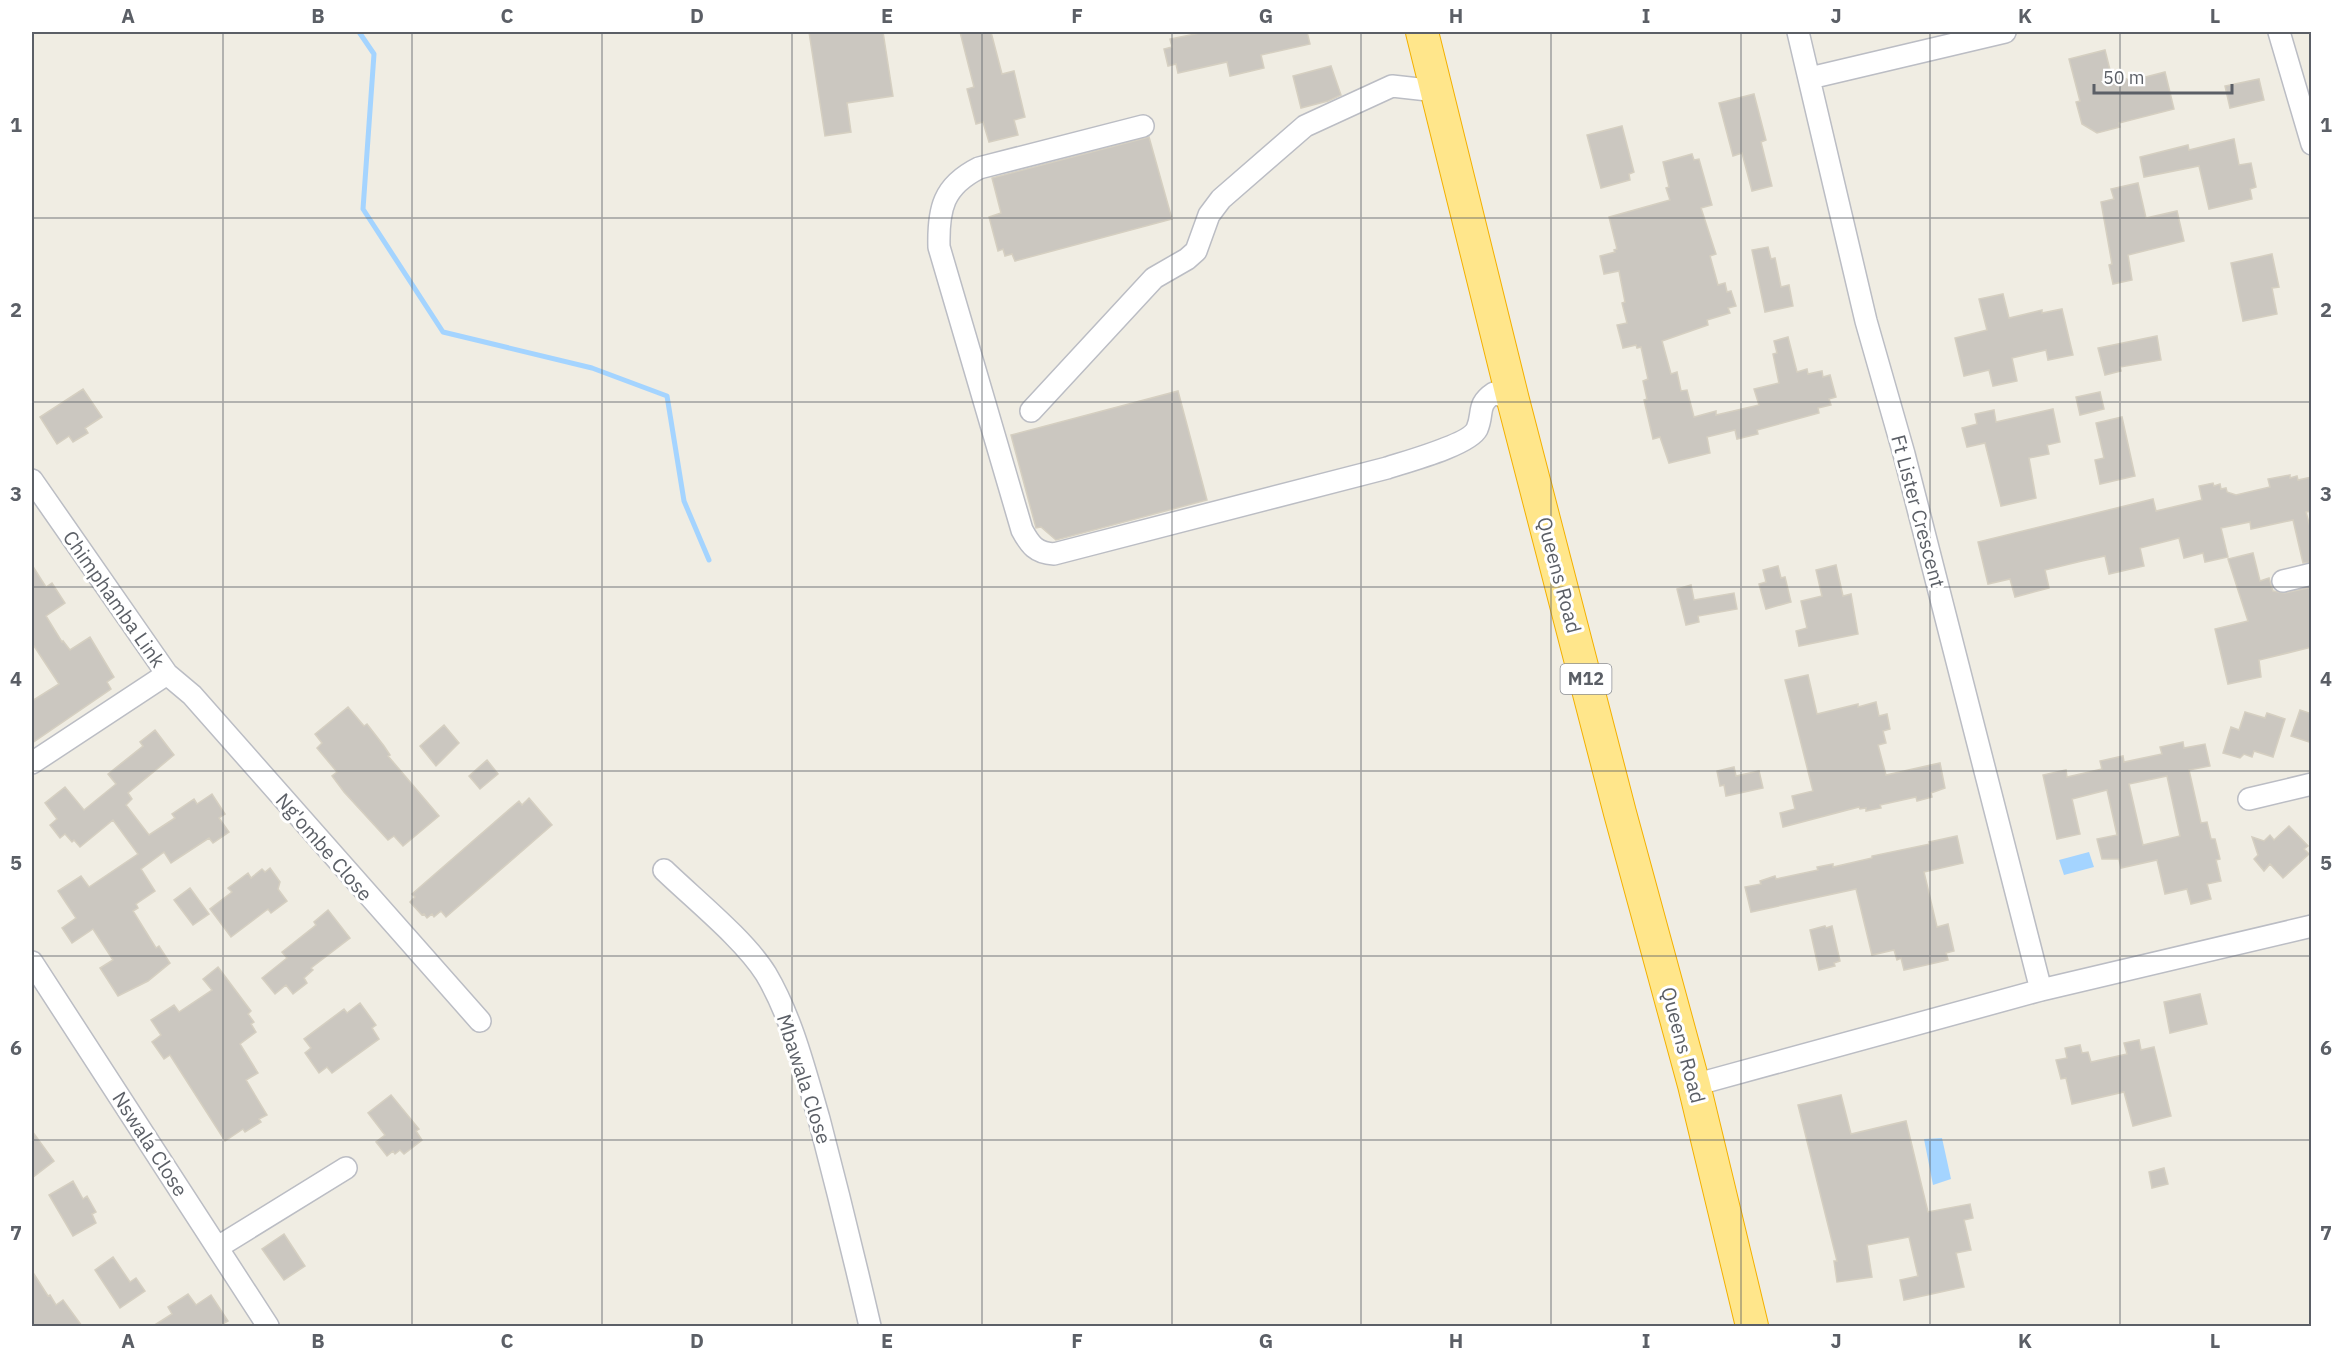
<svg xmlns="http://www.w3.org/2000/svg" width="2343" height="1358" viewBox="0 0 2343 1358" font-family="'IBM Plex Sans',sans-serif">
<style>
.water{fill:#a4d4ff}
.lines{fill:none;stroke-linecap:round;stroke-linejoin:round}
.stream{stroke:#a4d4ff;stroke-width:5}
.building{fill:#cbc7c0;stroke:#d5cfc1;stroke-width:1.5;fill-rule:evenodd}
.minor-casing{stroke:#bbbdc4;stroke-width:24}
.highway-casing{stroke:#f3b000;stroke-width:34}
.minor{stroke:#fff;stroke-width:21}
.highway{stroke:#ffe68b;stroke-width:32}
.grid{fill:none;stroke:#5b5f66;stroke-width:1.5;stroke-opacity:0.55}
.labels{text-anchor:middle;stroke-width:6;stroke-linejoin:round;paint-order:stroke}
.shield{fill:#fff;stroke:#8c8f94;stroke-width:1.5}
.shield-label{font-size:18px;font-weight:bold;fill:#5b5f66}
.street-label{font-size:20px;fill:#5b5f66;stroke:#fff}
.neatline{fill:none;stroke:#5b5f66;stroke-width:2}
.grid-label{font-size:20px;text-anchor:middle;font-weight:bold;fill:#5b5f66}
</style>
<rect width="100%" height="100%" fill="#f0ede3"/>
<path class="water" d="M2089,852L2094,867L2064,875L2059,860Z
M1942,1138L1951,1179L1933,1185L1924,1139Z"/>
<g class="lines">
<path class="stream" d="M359,32L374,54L363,209L443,332L592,368L667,396L684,501L709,560"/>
</g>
<path class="building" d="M809,32H883L893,96L847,103L851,132L825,136Z
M960,32H991L1002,74L1014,71L1025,117L1014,120L1018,135L989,142L983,122L976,124L967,89L974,87Z
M1205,32H1307L1310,44L1261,55L1264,68L1230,76L1227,62L1178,73L1176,64L1168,66L1164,49L1172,47L1170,39Z
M2105,50L2110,70L2130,81L2165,72L2174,109L2119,123L2120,127L2097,133L2082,124L2076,102L2080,101L2069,59Z
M1331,66L1341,95L1328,101L1301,108L1293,76Z
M2259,79L2264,100L2230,108L2225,86Z
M1754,94L1766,140L1761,142L1772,186L1752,191L1742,153L1733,156L1719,103Z
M1622,126L1634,172L1629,174L1630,180L1601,188L1587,135Z
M1149,137L1172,219L1015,261L1012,254L1005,256L1003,249L998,251L989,217L1001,213L992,178Z
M2234,139L2239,165L2251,163L2256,187L2250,189L2252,199L2209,209L2199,166L2144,177L2140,157L2188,145L2189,150Z
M1692,154L1694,160L1699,159L1712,205L1701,208L1716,254L1710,256L1718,285L1725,283L1727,292L1731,291L1736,306L1728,308L1730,313L1707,320L1708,325L1662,341L1671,374L1677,372L1681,391L1687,390L1694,417L1716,411V415L1759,405L1754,389L1779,383L1773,354L1777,353L1774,341L1788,337L1797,372L1807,369L1808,374L1822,371L1823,377L1830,375L1836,397L1829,399L1831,405L1818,408L1819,413L1757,430L1758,434L1737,439L1735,430L1707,437L1710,453L1669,463L1660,437L1653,439L1644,400L1647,399L1643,381L1648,379L1641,347L1637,348L1636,345L1623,348L1617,325L1627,323L1622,303L1625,302L1619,271L1604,274L1600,256L1615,252L1614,250L1617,249L1609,217L1670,200L1666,188L1669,187L1663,162Z
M2138,183L2146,218L2177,211L2184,241L2128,255L2132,280L2113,284L2109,265L2112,264L2101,202L2114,199L2111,189Z
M1768,247L1771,259L1775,258L1781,287L1789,285L1793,306L1765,312L1752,250Z
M2272,254L2279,287L2272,288L2277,314L2243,321L2231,263Z
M2003,294L2009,318L2042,310V313L2062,309L2073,355L2048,360L2046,350L2012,358L2017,381L1993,386L1989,370L1964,376L1955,338L1987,330L1979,299Z
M2157,336L2161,360L2120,367L2121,371L2105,375L2098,348Z
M83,389L102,417L85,428L88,433L73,442L69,436L57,444L40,417Z
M1178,391L1207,500L1056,540L1041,527L1036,528L1011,435Z
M2100,392L2104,409L2080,415L2076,397Z
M2053,409L2060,442L2047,445L2049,454L2029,458L2036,498L2001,506L1985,443L1967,447L1962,428L1977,424L1975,414L1994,410L1996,422Z
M2122,417L2135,476L2100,484L2095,460L2104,458L2096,423Z
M2290,475V478L2297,476L2298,480L2312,477V511L2306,512L2312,534V562L2303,563L2293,520L2251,529L2250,522L2221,528L2228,557L2205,562L2203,553L2184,558L2179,538L2140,548L2144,566L2109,574L2105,556L2082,561L2045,570L2049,588L2015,597L2010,579L1988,584L1978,542L2141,502L2153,499L2156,511L2202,500L2199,486L2213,483L2214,486L2220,484L2221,489L2226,488L2227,492L2236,495L2270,487L2268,479Z
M2253,553L2260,581L2269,578L2273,591L2285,593L2312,587V647L2259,660L2261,677L2228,684L2215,629L2248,621L2228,559Z
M32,565L46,587L52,583L65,603L46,616L62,642L63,641L70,650L90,637L114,677L107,682L111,689L32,743V701L59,684L32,643Z
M1836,565L1843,596L1851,594L1858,634L1799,646L1796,631L1807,628L1801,601L1822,596L1816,570Z
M1778,566L1781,578L1785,577L1791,602L1766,609L1759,584L1766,582L1763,570Z
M1691,585L1694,600L1734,593L1737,609L1698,616L1699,622L1686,625L1677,589Z
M1808,675L1817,714L1858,704V707L1876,702L1879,716L1887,714L1890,729L1883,731L1886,743L1878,745L1886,775L1940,763L1945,788L1931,793L1932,797L1917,801L1916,797L1880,805L1881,808L1866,811V808L1860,809L1859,807L1783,827L1780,813L1795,809L1792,796L1813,791L1785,680Z
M348,707L364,726L367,724L384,746L390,755L388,756L439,816L403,846L394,836L388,840L344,792L332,776L337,772L317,748L322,743L315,734Z
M2300,710L2312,714V743L2291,736Z
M2245,712L2265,718L2267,713L2285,719L2273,757L2254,751L2252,757L2244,754L2240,758L2223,753L2231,727L2239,730Z
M444,725L459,743L436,766L420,746Z
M155,730L174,755L128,793L132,799L126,805L149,835L175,818L172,814L194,799L197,804L212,794L225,814L219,818L229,832L213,843L209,838L171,863L164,852L141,869L155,891L136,904L138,908L133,911L156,948L159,946L170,963L148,981L118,996L100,968L113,960L93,929L72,943L62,928L76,918L58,891L81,876L89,887L138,854L113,820L80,847L74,840L72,842L65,834L60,838L50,825L57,819L45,803L65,787L84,810L116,784L108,774L143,746L140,742Z
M2183,742L2184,748L2205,744L2210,766L2189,770L2201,823L2207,822L2211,839H2215L2220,859L2216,860L2221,881L2207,884L2211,899L2191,904L2187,889L2165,894L2157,860L2121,868L2119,859H2102L2097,839L2117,835L2107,790L2072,799L2080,834L2057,839L2043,775L2066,770L2067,777L2102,769L2100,761L2123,756L2124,762L2162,754L2160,747ZM2167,776L2180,836L2143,845L2129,784Z
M487,760L498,774L480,789L469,776Z
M1734,767L1736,776L1759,771L1763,788L1726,796L1724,785L1720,786L1717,771Z
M529,798L552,825L446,917L441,911L434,917L432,914L427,918L424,914L422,915L410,902L415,897L412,894L519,801L522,805Z
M2289,826L2308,846L2304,849L2309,854L2283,878L2270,864L2264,871L2254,859L2258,855L2252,837L2264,841L2270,835L2274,840Z
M1957,836L1963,863L1924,872L1937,927L1948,924L1954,951L1946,953L1948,960L1904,970L1901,958L1897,960L1894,950L1872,955L1856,889L1751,912L1745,887L1761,884L1760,881L1775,876L1776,879L1818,870L1817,867L1833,864V867L1872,858V856L1930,844L1929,842Z
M270,868L280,882L278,889L287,901L271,913L268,909L231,937L210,909L232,892L228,888L248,873L251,878L262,869L265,872Z
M190,888L209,914L193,925L174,900Z
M328,910L350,938L311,968L313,970L304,978L307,983L293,994L286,985L275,994L262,978L287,958L282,952L316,925L314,922Z
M1825,926L1826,928L1832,926L1840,961L1834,963L1835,966L1819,970L1810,930Z
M218,967L251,1011L248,1014L254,1022L251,1024L256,1032L240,1044L258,1073L246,1080L267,1115L259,1119L261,1122L245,1132L243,1129L225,1141L170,1055L164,1059L152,1042L161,1035L151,1020L174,1005L179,1012L212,990L203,979Z
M2200,994L2207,1024L2170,1033L2164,1002Z
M360,1003L376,1025L372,1028L379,1039L332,1073L327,1067L319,1073L305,1053L311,1048L304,1039L344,1009L347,1013Z
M2139,1040L2141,1050L2154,1047L2171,1116L2133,1126L2124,1092L2072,1104L2066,1078L2061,1079L2056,1060L2067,1058L2065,1048L2080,1045L2082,1053L2088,1052L2091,1062L2127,1054L2124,1043Z
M391,1095L419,1129L416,1131L422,1140L404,1154L400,1150L395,1154L393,1151L387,1156L376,1142L385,1135L368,1113Z
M1841,1095L1851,1134L1906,1121L1928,1212L1970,1204L1973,1218L1964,1220L1971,1250L1956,1253L1964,1287L1904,1300L1900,1280L1918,1276L1909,1237L1867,1245L1872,1277L1837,1282L1834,1261H1837L1798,1105Z
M32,1131L54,1161L32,1178Z
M2164,1168L2168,1184L2152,1188L2149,1172Z
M73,1181L83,1199L87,1196L96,1212L92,1214L96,1223L73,1236L49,1195Z
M284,1234L305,1266L284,1280L262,1249Z
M113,1257L130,1282L136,1278L145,1291L120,1308L95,1270Z
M32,1271L48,1296L50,1295L56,1305L63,1300L82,1326H32Z
M188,1294L196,1305L211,1295L228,1321L219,1326H153L172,1314L168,1307Z"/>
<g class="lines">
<g class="minor-casing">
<path id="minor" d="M1798,32L1866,321L1904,454L2041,990
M2279,32L2312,144
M1810,78L2005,32
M1143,126L979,168C943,186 938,209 939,247L1022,530C1030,545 1036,553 1054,554L1387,468C1405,462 1469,445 1477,429C1484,413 1476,405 1494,393L1513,400
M1031,411L1154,278L1187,259L1196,251L1209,215L1221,199L1305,126L1392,86L1437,91
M32,480L167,674L32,763
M2283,581L2312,574
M167,674L192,695L480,1021
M2249,799L2312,784
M664,870C694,899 745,940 766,974C792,1018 805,1071 819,1119C837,1188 854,1257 870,1326
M32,962L268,1326
M1694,1085L2041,990L2312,926
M218,1247L346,1168"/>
</g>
<g class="highway-casing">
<path id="highway" d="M1422,32L1513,400L1620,813L1694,1085L1752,1326"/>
</g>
<use href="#minor" class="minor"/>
<use href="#highway" class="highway"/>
</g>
<path class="grid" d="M223,32V1326M412,32V1326M602,32V1326M792,32V1326M982,32V1326M1172,32V1326M1361,32V1326M1551,32V1326M1741,32V1326M1930,32V1326M2120,32V1326M32,218H2312M32,402H2312M32,587H2312M32,771H2312M32,956H2312M32,1140H2312"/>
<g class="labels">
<rect class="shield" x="1560.5" y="664" width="51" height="30" rx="4.5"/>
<g class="shield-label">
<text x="1586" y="685">M12</text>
</g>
<g class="street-label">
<text transform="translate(1918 511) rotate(75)" y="7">Ft Lister Crescent</text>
<text transform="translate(1559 575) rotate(75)" y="7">Queens Road</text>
<text transform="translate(114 599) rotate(55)" y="7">Chimphamba Link</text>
<text transform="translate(324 847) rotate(49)" y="7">Ng'ombe Close</text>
<text transform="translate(1683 1045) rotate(75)" y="7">Queens Road</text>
<text transform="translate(804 1079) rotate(72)" y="7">Mbawala Close</text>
<text transform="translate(150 1144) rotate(57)" y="7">Nswala Close</text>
</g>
</g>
<rect width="2343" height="1358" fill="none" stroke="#ffffff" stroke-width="66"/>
<path d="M2094 84v9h138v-9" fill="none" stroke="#5b5f66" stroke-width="3"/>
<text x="2103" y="84" font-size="18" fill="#5b5f66" stroke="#ffffff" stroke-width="4.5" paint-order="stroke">50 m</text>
<rect x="33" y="33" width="2277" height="1292" class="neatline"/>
<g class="grid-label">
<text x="128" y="23">A</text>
<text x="318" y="23">B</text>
<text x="507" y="23">C</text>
<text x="697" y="23">D</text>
<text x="887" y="23">E</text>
<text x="1077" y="23">F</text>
<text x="1266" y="23">G</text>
<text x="1456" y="23">H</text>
<text x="1646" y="23">I</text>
<text x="1836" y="23">J</text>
<text x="2025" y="23">K</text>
<text x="2215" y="23">L</text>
<text x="16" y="132">1</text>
<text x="2326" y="132">1</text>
<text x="16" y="317">2</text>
<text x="2326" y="317">2</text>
<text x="16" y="501">3</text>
<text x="2326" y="501">3</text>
<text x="16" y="686">4</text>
<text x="2326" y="686">4</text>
<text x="16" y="870">5</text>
<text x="2326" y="870">5</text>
<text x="16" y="1055">6</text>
<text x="2326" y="1055">6</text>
<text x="16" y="1240">7</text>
<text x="2326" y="1240">7</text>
<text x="128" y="1348">A</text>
<text x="318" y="1348">B</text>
<text x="507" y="1348">C</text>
<text x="697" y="1348">D</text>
<text x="887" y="1348">E</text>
<text x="1077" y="1348">F</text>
<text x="1266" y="1348">G</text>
<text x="1456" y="1348">H</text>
<text x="1646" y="1348">I</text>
<text x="1836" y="1348">J</text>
<text x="2025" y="1348">K</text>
<text x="2215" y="1348">L</text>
</g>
</svg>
